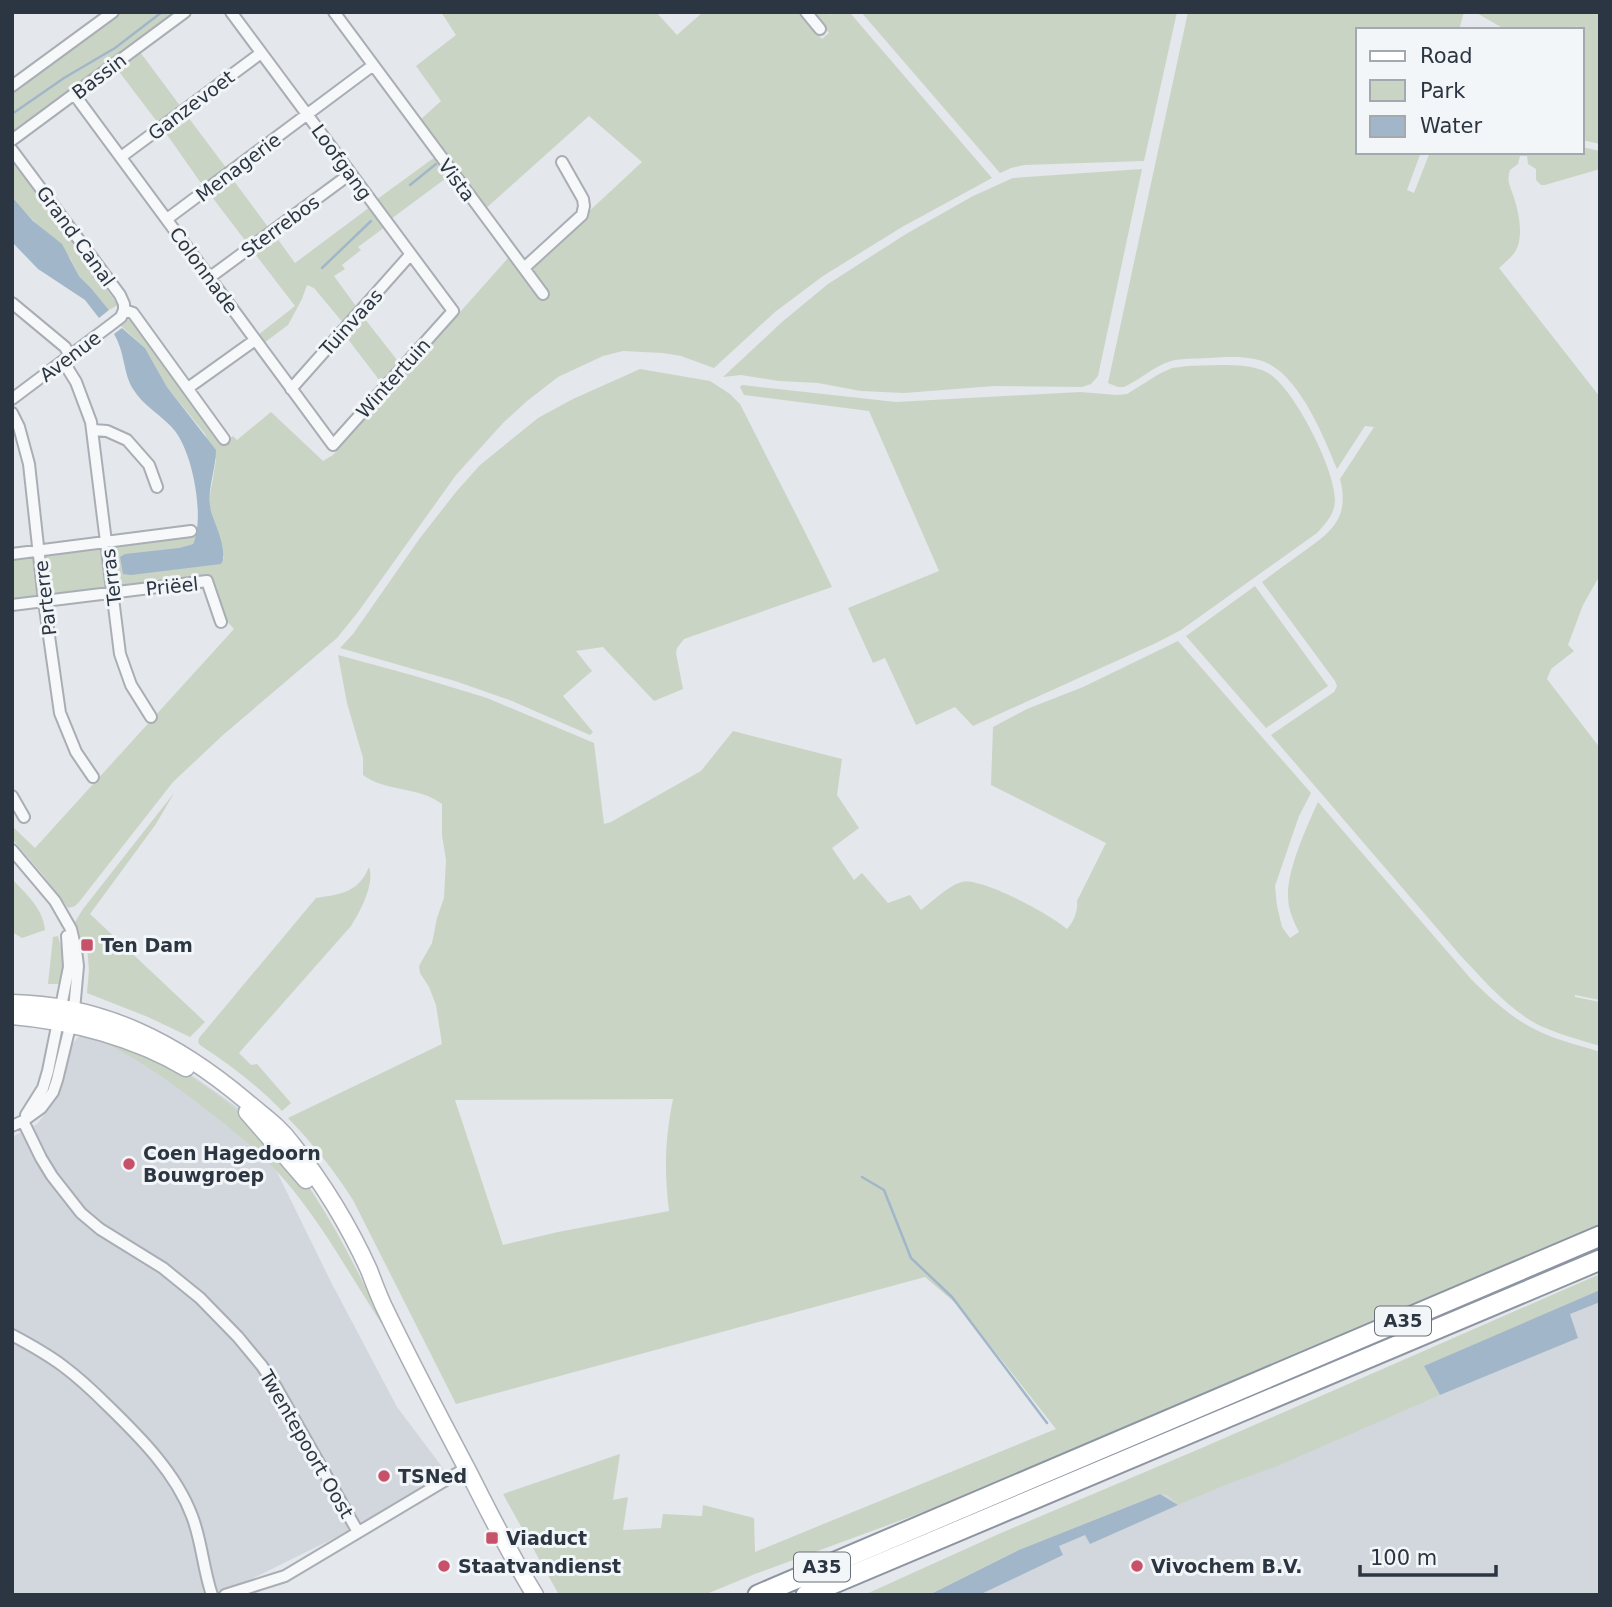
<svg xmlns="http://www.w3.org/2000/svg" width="1612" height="1607" viewBox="0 0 1612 1607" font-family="'DejaVu Sans',sans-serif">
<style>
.built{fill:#d2d6dd}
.green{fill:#cad4c5;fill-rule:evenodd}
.water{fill:#a1b7c9}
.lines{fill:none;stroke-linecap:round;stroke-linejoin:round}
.stream{stroke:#a1b7c9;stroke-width:2.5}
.minor-casing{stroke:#a9aeb5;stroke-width:14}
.secondary-casing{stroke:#a9aeb5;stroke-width:19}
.motorway-casing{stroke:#8c95a1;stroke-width:23}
.minor{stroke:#f6f8f9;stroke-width:10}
.secondary{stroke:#fff;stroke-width:16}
.motorway{stroke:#fff;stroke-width:19}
.poi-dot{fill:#c8516a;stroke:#f3f6f8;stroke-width:2.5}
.labels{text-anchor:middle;stroke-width:6;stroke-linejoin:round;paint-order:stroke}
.shield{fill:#f3f6f8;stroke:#687079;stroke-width:2}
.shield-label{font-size:18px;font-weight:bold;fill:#2c3642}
.street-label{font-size:19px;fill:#2c3642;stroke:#f3f6f8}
.poi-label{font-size:19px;font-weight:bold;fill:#2c3642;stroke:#f3f6f8;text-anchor:start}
</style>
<rect width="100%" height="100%" fill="#e4e7eb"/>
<path class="built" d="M87,1035L157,1058L193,1076L258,1122L275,1168L331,1282L397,1407L452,1480L219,1595H12V1137L37,1124L44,1115L61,1088L69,1049L78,1037Z
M1600,1287V1595H911Z"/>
<path class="green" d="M121,12H175L12,134V93Z
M441,12H656L677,35L703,12H799L822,39L829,33L811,12H828L830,15L833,12H852L851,14L992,178L902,227L823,276L775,312L714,368L681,356L663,353L623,351L603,356L558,377L527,401L503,423L456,475L358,612L337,638L223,735L173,782L79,902L75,906L68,908L43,875L12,839V826L35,848L234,629L226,620L215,584L210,578L119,587L117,585L112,550L118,544L197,534L193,544L179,548L224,559L223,548L210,508V495L216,460L205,434L167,387L145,348L119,324L129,317L223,443L233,436L237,440L271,412L323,461L333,455L509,257L541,298L528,268L642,162L589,116L485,209L419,121L441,101L416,66L456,35Z
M861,12H1177L1144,161L1024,165L1011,168L1000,173Z
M1188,12H1464L1459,30H1358V152H1421L1407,190L1414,193L1430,152H1582V147L1600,151V169L1545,185H1541L1536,180V169L1528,164L1527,156H1520L1518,164L1510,170C1507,180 1509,183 1512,192C1518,208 1525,236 1515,252C1511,258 1504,263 1499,268L1600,397V575L1583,605L1568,645L1574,651L1551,669L1547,679L1600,748V1000L1575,995V997L1600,1002V1046C1581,1040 1561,1035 1543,1027C1510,1012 1484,980 1460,955L1271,735L1334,692L1337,686L1335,681L1262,582C1275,572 1289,562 1303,552C1332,532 1350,517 1340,479L1374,427L1365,426L1337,469C1324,437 1300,378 1267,363C1249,355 1227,357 1208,358C1197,359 1182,358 1171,361C1154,366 1140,380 1124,387H1118L1108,383Z
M1475,12H1600V144L1582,140V30L1576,26L1574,30H1506Z
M140,52L181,107L158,123L117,69Z
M185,113L227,169L203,186L163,129Z
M435,157L449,176L391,219L376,200Z
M12,160L118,305L109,310L91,288L79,276L70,258L17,204L12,197Z
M1142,169L1098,376L1091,384L1082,387L994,386L904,393L861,391L818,383L779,381L741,375L723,377L782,322L828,284L906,234L973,196L1013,178Z
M231,177L268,227L247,243L209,193Z
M370,207L385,227L358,247L361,250L342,265L345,269L334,276L358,309L344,324L314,288L307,285L302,299L288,325L264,343L258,335L295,306L252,250L274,234L295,263Z
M361,314L401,365L383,385L344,334Z
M1220,365C1236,365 1254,365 1268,373C1294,388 1336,471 1335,501C1334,515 1326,523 1317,533L1181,630L1156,643L973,726L955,707L916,725L885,658L873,663L848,608L939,571L869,411L744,395L740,387L742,385L896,402L1080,392L1117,395L1127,394L1159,374L1172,368L1188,366Z
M640,369L710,381L730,394L740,404L813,548L832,587L684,639L677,648L676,653L683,689L654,701L603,647L576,651L592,671L563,696L593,732L590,735L512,701L455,681L340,648L353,634L420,538L456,492L480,465L538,418L573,399Z
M98,547L103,548L107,589L53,596L48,592L44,559L49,553Z
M33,555L36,559L40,594L38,597L12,602V557Z
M1255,586L1328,686L1266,728L1186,636Z
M1178,641L1311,793L1299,816L1275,886L1277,906L1282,927L1290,938L1299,932C1293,920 1288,909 1288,896C1287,870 1307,826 1318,802L1471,979C1493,1001 1517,1023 1547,1035C1564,1042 1582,1046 1600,1052V1226L975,1493L755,1574L704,1595H559L503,1494L620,1454L613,1500L628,1497L623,1530L661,1528L663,1514L702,1516L703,1505L754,1518L755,1552L1056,1429L960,1307L925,1277L456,1404L353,1200C334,1170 313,1144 288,1118L442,1044L436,1005L429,987L420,973L419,966L432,943L437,918L444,898L446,860L442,835V804C418,786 386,792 363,775V758L347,703L338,655L415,676L487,698L594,743L604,824L611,822L701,771L733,731L842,759L837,795L859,828L832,848L854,880L862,873L888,903L910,895L921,910C932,902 949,885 962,882C981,877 1052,915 1067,929C1074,921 1078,912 1077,901L1106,843L991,785L993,727L1027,709L1083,687ZM673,1099C665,1140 664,1169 669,1211L558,1232L503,1245L455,1100Z
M174,793L156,824L90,914L205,1022L190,1037L148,1017L87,993L89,970L87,945L76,934L75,922L83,909Z
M369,867C375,884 360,912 351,926L239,1053L251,1065L257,1064L291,1103L282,1111C257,1085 230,1065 200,1045L198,1042L199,1038L316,898C341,894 358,893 369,867Z
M12,879C26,894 43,908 45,930L22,938L12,932Z
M58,936L61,948H63L66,960L61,984H48L53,937Z
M102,1039C117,1044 133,1048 147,1054C212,1082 274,1135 313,1193C341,1236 363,1283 387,1329L381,1323C352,1278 326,1231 293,1190C266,1156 233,1130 199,1104C168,1080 137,1058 101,1041Z
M1600,1274V1290L1425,1366L1440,1395L1275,1467L1230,1483L1178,1505L1168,1495L1160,1494L1019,1550L929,1595H864L1001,1533L1204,1447Z"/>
<path class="water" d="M12,197L33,221L62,244L79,276L91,288L109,310L99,318L85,300L38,269L12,242Z
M122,328L145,348L167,387L216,450C216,470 206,491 211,511C215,525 229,552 221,564L131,575L123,574L120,557L125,554L179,548L193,544C205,518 193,454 175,431C163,416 143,406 133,389C123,373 125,352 114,334Z
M1600,1290V1302L1570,1314L1578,1338L1440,1395L1424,1366Z
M1160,1494L1178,1505L1090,1544L1085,1535L1059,1546L1063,1555L979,1595H929L1019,1550Z"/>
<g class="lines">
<path class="stream" d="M12,114L64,78L115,48L162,12
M410,185L436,164
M322,268L371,221
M862,1177L884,1190L911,1258L952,1297L1047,1423"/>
<g class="minor-casing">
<path id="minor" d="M334,12L543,294
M806,12L820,29
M12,86L113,12
M74,94L333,445L453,311L231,12
M12,140L185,12
M12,150L120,295L124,304V310
M121,157L261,53
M167,219L372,66
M524,268L582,215L584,206L583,199L562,162
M209,278L350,174
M12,303L65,347L70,356
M124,310L133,313L224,439
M63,361L76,382L91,422L120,654L131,685L151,717
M188,388L255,340
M291,389L410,255
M12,399L112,324L121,317L124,310
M12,413L19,427L29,464L44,601L60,713L76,752L93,777
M93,430L107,431L127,440L149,465L157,487
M12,554L191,531
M12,605L207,581L221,622
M12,796L24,817
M12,850L55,901L71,929L76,950L78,966L74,1010L57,1080L53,1092L41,1108L23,1121
M26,1115L43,1088L48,1071L69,967L67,936
M12,1126L23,1121L41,1158L52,1176L81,1213L100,1229L163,1268L200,1298L238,1337L262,1366L276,1387L358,1532
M12,1335C29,1344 47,1354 63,1366C79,1378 93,1391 107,1405C140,1437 176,1473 192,1516C202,1542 203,1569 212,1595
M225,1595L285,1576L466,1468"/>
</g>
<g class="secondary-casing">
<path id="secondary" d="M12,1003C104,1005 177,1043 246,1101C262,1115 279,1126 292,1144C322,1182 349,1226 369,1270C374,1283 379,1297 385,1309C411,1363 439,1416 467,1469C489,1512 510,1555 535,1595
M12,1016C72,1021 135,1038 186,1068
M247,1112L306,1180"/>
</g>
<g class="motorway-casing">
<path id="motorway" d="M758,1595L1600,1236
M806,1595L1600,1260"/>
</g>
<use href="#minor" class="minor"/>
<use href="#secondary" class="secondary"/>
<use href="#motorway" class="motorway"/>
</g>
<g class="poi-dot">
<rect x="80" y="938" width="14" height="14" rx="3.5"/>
<circle cx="129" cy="1164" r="7"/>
<circle cx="384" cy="1476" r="7"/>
<rect x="485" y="1531" width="14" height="14" rx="3.5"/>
<circle cx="444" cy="1566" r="7"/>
<circle cx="1137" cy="1566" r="7"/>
</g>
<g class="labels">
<g class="shield">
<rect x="1375" y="1306.5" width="56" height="29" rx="5"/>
<rect x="794" y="1552.5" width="56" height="29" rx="5"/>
</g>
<g class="shield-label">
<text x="1403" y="1327">A35</text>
<text x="822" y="1573">A35</text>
</g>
<g class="street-label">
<text transform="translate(99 76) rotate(-37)" y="7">Bassin</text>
<text transform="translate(191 105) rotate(-37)" y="7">Ganzevoet</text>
<text transform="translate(342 162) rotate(54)" y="7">Loofgang</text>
<text transform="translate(238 167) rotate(-37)" y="7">Menagerie</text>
<text transform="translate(457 180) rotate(53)" y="7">Vista</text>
<text transform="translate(280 226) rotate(-36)" y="7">Sterrebos</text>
<text transform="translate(76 236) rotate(54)" y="7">Grand Canal</text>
<text transform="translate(204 270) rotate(54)" y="7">Colonnade</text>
<text transform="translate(351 322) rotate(-48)" y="7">Tuinvaas</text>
<text transform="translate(70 356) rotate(-37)" y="7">Avenue</text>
<text transform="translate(393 378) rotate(-48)" y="7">Wintertuin</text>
<text transform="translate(111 577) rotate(-97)" y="7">Terras</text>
<text transform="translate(172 586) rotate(-6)" y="7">Priëel</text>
<text transform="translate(45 598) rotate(-97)" y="7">Parterre</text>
<text transform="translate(307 1444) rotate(60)" y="7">Twentepoort Oost</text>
</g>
<g class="poi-label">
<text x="101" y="952">Ten Dam</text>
<text x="143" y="1160">Coen Hagedoorn<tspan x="143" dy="22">Bouwgroep</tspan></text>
<text x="398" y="1483">TSNed</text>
<text x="506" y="1545">Viaduct</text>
<text x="458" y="1573">Staatvandienst</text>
<text x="1151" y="1573">Vivochem B.V.</text>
</g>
</g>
<rect width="1612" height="1607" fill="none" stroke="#2c3642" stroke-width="28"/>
<rect x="1356" y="28" width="228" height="126" fill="#f3f6f8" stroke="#a3a9af" stroke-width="2"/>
<rect x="1370" y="51" width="35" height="10" fill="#ffffff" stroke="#a3a9af" stroke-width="2"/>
<text x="1420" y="63" font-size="21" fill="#2c3642">Road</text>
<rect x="1370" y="80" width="35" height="21" fill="#cad4c5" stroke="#a3a9af" stroke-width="2"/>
<text x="1420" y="98" font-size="21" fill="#2c3642">Park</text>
<rect x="1370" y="116" width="35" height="21" fill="#a1b7c9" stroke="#a3a9af" stroke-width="2"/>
<text x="1420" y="133" font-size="21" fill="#2c3642">Water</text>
<path d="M1360 1565v10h136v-10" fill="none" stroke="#2c3642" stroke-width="3.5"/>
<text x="1370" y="1565" font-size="21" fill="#2c3642" stroke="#f3f6f8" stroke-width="5" paint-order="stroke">100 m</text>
</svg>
